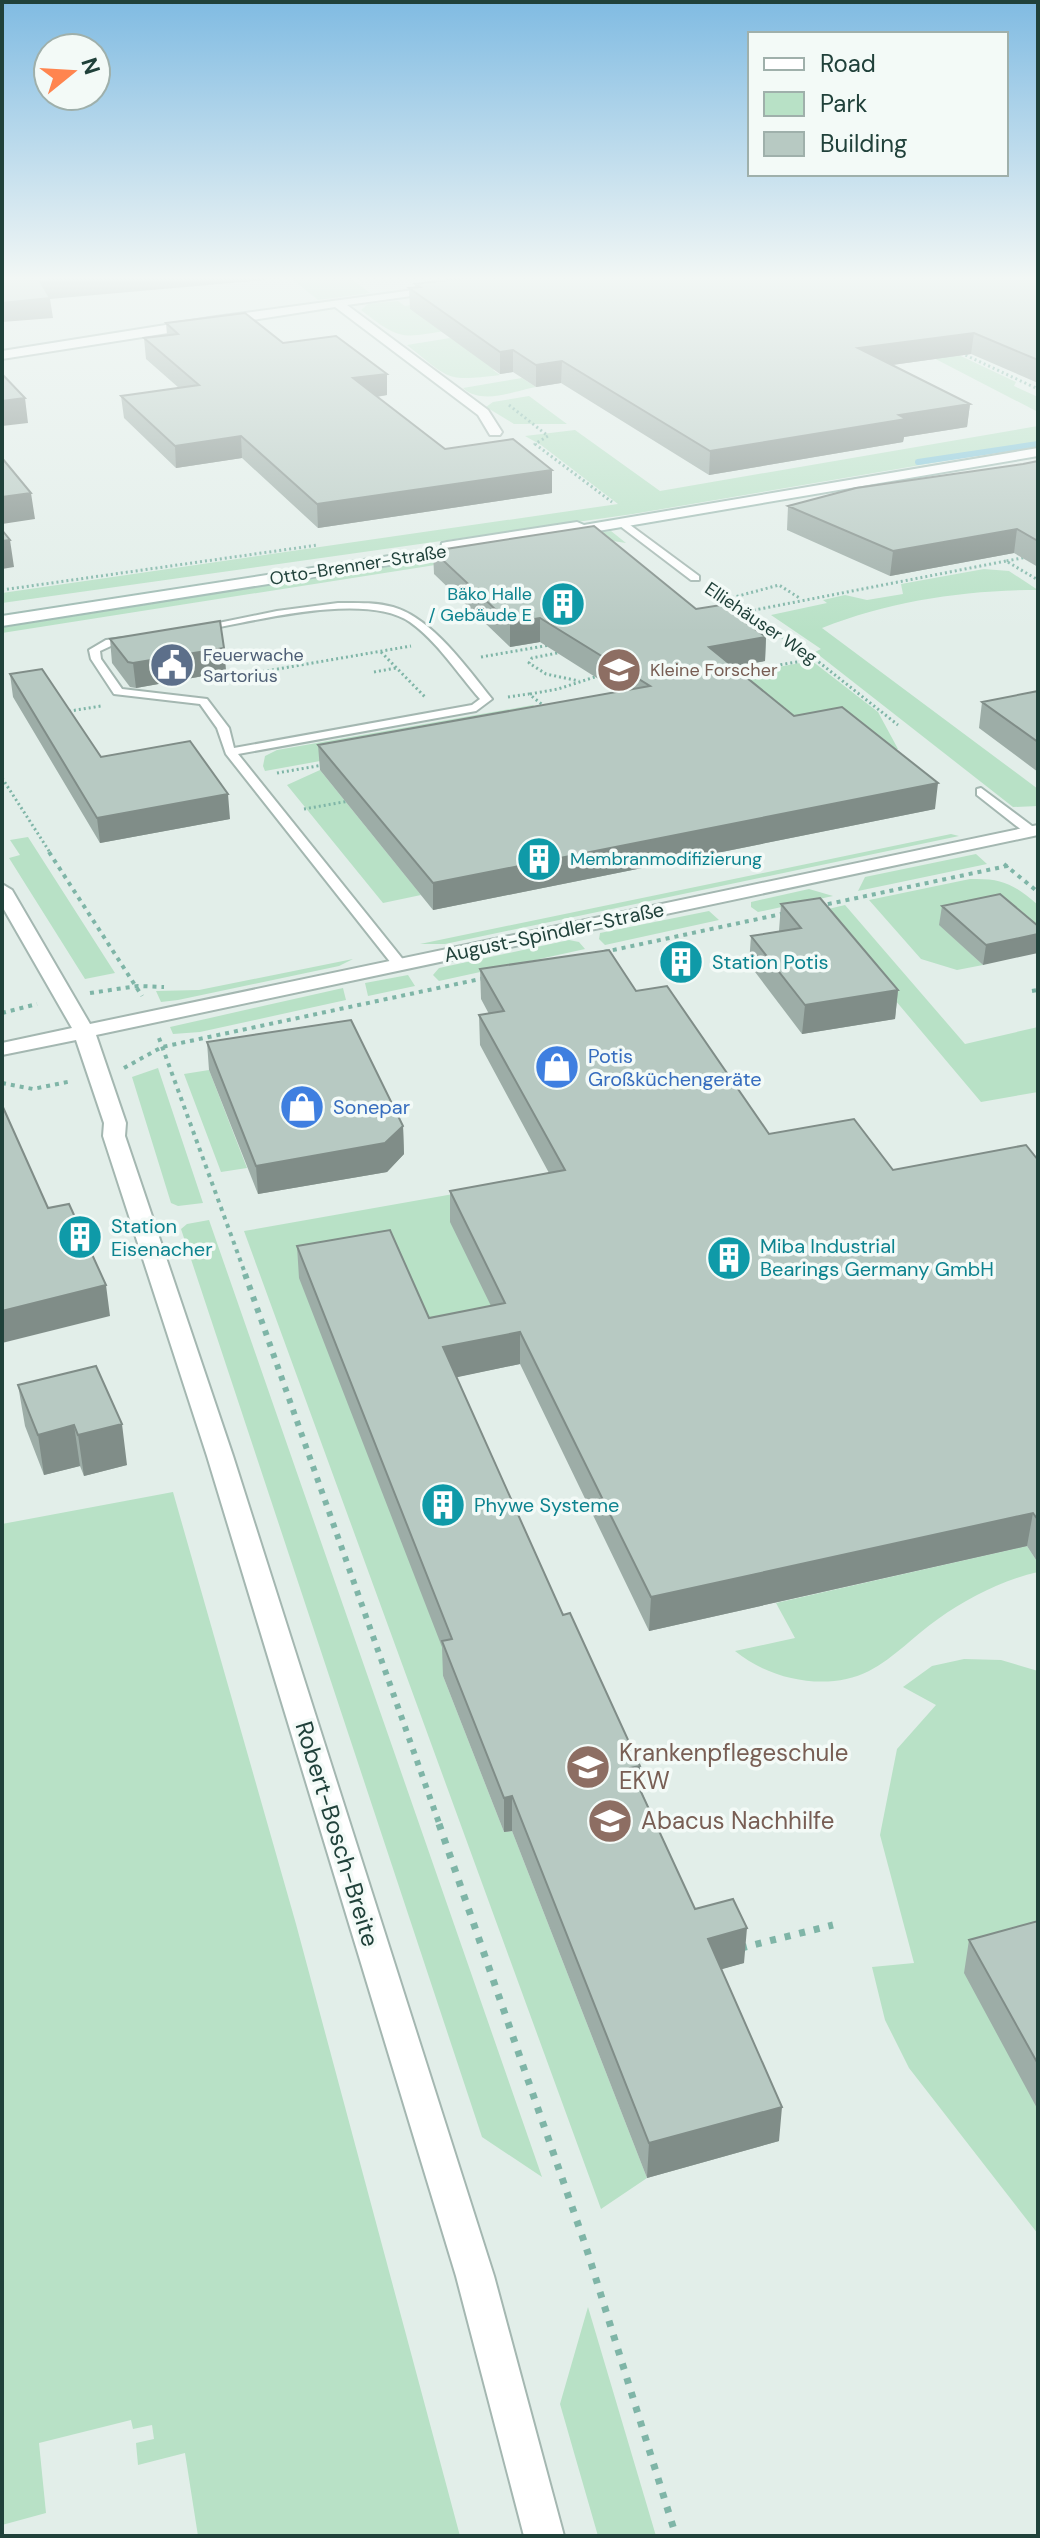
<svg xmlns="http://www.w3.org/2000/svg" width="1040" height="2538" viewBox="0 0 1040 2538" font-family="'DM Sans',sans-serif">
<style>
.green{fill:#b8e1c6}
.lines{fill:none;stroke-linecap:round;stroke-linejoin:round}
.stream{stroke:#84c6d9;stroke-width:6}
.lane-casing{stroke:#a4b7b1;stroke-width:4}
.street-casing{stroke:#a4b7b1;stroke-width:4}
.secondary-casing{stroke:#9fbbb3;stroke-width:4}
.path-far3{stroke:#7fb5a7;stroke-width:3;stroke-dasharray:2 3;stroke-linecap:butt}
.path-far2{stroke:#7fb5a7;stroke-width:4;stroke-dasharray:4 5;stroke-linecap:butt}
.path-far1{stroke:#7fb5a7;stroke-width:6;stroke-dasharray:5 7;stroke-linecap:butt}
.path{stroke:#7fb5a7;stroke-width:7;stroke-dasharray:6 9;stroke-linecap:butt}
.lane{fill:#fff;fill-rule:evenodd}
.street{fill:#fff;fill-rule:evenodd}
.secondary{fill:#fff;fill-rule:evenodd}
.wall{fill:#9dada7}
.shaded-wall{fill:#808d88}
.building{fill:#b7c9c2;stroke:#808d88;stroke-width:2}
.labels{text-anchor:middle;stroke-width:7;stroke-linejoin:round;paint-order:stroke}
.far-street-label{font-size:18px;fill:#20413a;stroke:#f3faf7}
.far-culture-label{font-size:18px;fill:#0d838f;stroke:#f3faf7;text-anchor:end}
.far-service-label{font-size:18px;fill:#4e5e75;stroke:#f3faf7;text-anchor:start}
.far-education-label{font-size:18px;fill:#785e54;stroke:#f3faf7;text-anchor:start}
.street-label{font-size:20px;fill:#20413a;stroke:#f3faf7}
.culture-label{font-size:20px;fill:#0d838f;stroke:#f3faf7;text-anchor:start}
.shop-label{font-size:20px;fill:#366cbe;stroke:#f3faf7;text-anchor:start}
.near-education-label{font-size:24px;fill:#785e54;stroke:#f3faf7;text-anchor:start}
.near-street-label{font-size:24px;fill:#20413a;stroke:#f3faf7}
</style>
<rect width="100%" height="100%" fill="#e2eee9"/>
<path class="green" d="M349,277L370,293L318,300L291,278Z
M398,301L405,306L415,304L452,330C402,337 403,343 361,310L368,304Z
M868,324L948,350L1016,382L1014,386L1038,397V412Z
M450,338L498,368L493,370L500,375C445,382 450,379 407,345Z
M522,378L536,387C517,390 482,406 463,388Z
M529,396L567,424H514L486,407L493,402Z
M1038,426V445L633,514L2,603V593L618,504L541,445L525,436L575,430L660,491Z
M611,531L626,543L600,539L2,633V628L5,627Z
M984,569L1009,571L1038,590C966,590 890,601 822,628L1038,789V806L1013,807L815,652L821,649L771,615L827,603L823,600L845,595L867,600L903,594L901,584Z
M812,661L878,712L898,749L887,751L609,697Z
M533,705L538,709L425,742L265,771L263,766L265,756L277,750Z
M320,770L421,895L383,903L287,785Z
M951,834L959,836L445,944H420Z
M28,837L115,973L85,979L9,858L20,855L10,840Z
M976,854L987,864L858,891L865,877Z
M970,879C1003,878 1013,884 1038,905V935L940,925L983,965L957,970L921,959L869,900Z
M809,889L833,896L758,912L751,907V902Z
M845,905L965,1044L1038,1027V1092L981,1102L820,911Z
M709,911L719,920L605,945L599,939L600,933Z
M569,940L579,942L585,949L439,981L433,975L439,968Z
M353,959L339,966L178,1000L161,1002L156,991L199,990Z
M408,975L415,986L368,996L365,983Z
M343,988L346,1000L200,1032L173,1034L170,1027Z
M158,1068L203,1203L178,1206L171,1203L132,1077Z
M209,1070L247,1168L221,1172L184,1074Z
M749,1142L505,1336L430,1350L453,1673L443,1676L504,1832L512,1831L647,2178L601,2209L244,1231Z
M209,1220L542,2177L482,2137L181,1229L187,1224Z
M173,1492L296,1924L460,2536H198L185,2453L138,2465L136,2443L154,2439L152,2425L133,2429L131,2420L39,2443L46,2513L2,2525V1524Z
M1027,1546L1038,1563V1572C1003,1580 968,1598 938,1619C915,1635 894,1658 869,1671C828,1692 770,1680 735,1651L795,1638L776,1603Z
M964,1659L1001,1660L1038,1671V2234L909,2068L885,2020L872,1967L914,1963L880,1835L897,1749L936,1705L903,1687L932,1666Z
M588,2307L656,2536H598L560,2404Z"/>
<g class="lines">
<path class="stream" d="M918,462L1038,444"/>
<g class="lane-casing">
<path id="lane" d="M620,522H626L699,576V580H691L620,526Z
M338,603C356,603 375,602 393,607C432,618 467,668 492,699L476,711L238,754L405,962L407,965L400,969L395,968L226,754L217,728L200,704L114,694L91,659L89,650L106,640L133,637V641L113,645L100,651L101,659L122,689L207,699L229,728L234,748L472,705L480,699C458,674 437,641 410,622C364,591 251,622 199,631L194,628L277,611Z
M981,788L1036,829V835H1028L977,795V789Z"/>
</g>
<g class="street-casing">
<path id="street" d="M443,286L449,289L447,291L347,305L488,410L502,432L500,435H490L478,415L335,307L2,359V351L216,317Z
M1038,825V835L96,1035L126,1123L125,1136L233,1456L494,2276L564,2536H524L456,2276L207,1456L103,1136L104,1123L76,1040L2,1055V1043L72,1028L2,906V884L12,890L90,1024Z"/>
</g>
<g class="secondary-casing">
<path id="secondary" d="M1038,448V456L563,537L556,533L470,547L469,552L464,553L2,626V616L441,548L442,543L447,542L577,522L584,525Z"/>
</g>
<path class="path-far3" d="M961,353L1038,389
M509,405L548,436L535,444L612,502
M1038,555L1006,561L1038,580
M711,589L815,659L898,725
M2,590L318,545
M727,599L779,585L801,599
M729,615L1006,561
M381,652L425,697
M562,652L532,658L529,663L546,674L579,681
M481,657L550,645
M374,672L396,668
M736,672L815,659
M208,681L411,646
M530,694L558,689L601,675
M508,697L529,694L544,706
M64,712L101,706
M277,773L323,765
M2,778L51,854
M304,809L349,801"/>
<path class="path-far2" d="M49,852L142,996
M1004,864L1038,892
M819,906L1007,866L1010,861
M604,952L786,913
M1032,991L1038,990
M90,993L138,986L164,987
M2,1013L37,1004
M159,1038L246,1276
M124,1068L162,1047L485,978
M2,1083L33,1089L72,1081"/>
<path class="path-far1" d="M245,1274L440,1826"/>
<path class="path" d="M439,1824L586,2247L676,2536
M741,1948L833,1925"/>
<use href="#lane" class="lane"/>
<use href="#street" class="street"/>
<use href="#secondary" class="secondary"/>
</g>
<path class="wall" d="M448,277H1038V383L971,354L892,365L970,404L967,427L904,437L903,442L709,475L561,383L536,387L513,372L500,374L410,309L409,288H415V284L452,279Z
M166,323L283,343L387,374V395L377,397L445,449L552,493L318,528L242,458L176,468L124,418L121,396L179,388L146,359L144,338L167,335Z
M1038,461V567L1014,553L890,576L787,530L788,506Z
M433,551L696,609L766,637L765,661L733,667L794,716L935,809L433,910L320,770L318,745L619,692L540,642L510,647L434,574Z
M110,639L224,648L226,672L136,688L130,687L112,663Z
M10,674L101,757L230,819L100,843L13,697Z
M1038,691V772L979,728L982,702Z
M781,904L898,990L895,1019L802,1034L749,964L751,936L779,931Z
M942,906L1038,926L983,965L939,925Z
M480,969L636,991L769,1134L893,1170L1038,1160V1563L1027,1546L649,1631L520,1364L456,1377L563,1615L640,1766L639,1786L695,1909L744,1963L721,1969L779,2141L647,2178L512,1831L504,1832L443,1676L442,1647L299,1278L297,1246L429,1318L491,1306L450,1222V1191L549,1173L480,1045L479,1015L489,1014L481,999Z
M207,1042L403,1126L404,1154L387,1172L258,1194L209,1070Z
M18,1385L127,1465L84,1476L80,1466L44,1475L25,1426Z
M1038,1921V2110L964,1973L969,1940Z"/>
<path class="shaded-wall" d="M86,277H286V278L50,299L53,318L2,322V303L40,281Z
M974,333L971,354L856,370L858,348Z
M513,350V372L500,374V352Z
M562,361L561,383L536,387V365Z
M387,374V395L354,400L353,378Z
M25,398L28,423L2,426V401Z
M970,404L967,427L904,437L903,442L709,475L710,451L899,415Z
M241,436L242,458L176,468L175,446Z
M552,470V493L318,528L317,504Z
M31,493L35,519L2,524V497Z
M1017,529L1014,553L890,576L893,551Z
M10,540L14,567L2,569V541Z
M540,618V642L510,647V623Z
M766,637L765,661L708,671L709,647Z
M224,648L226,672L136,688L133,663Z
M938,783L935,809L433,910V883Z
M228,794L230,819L100,843L97,818Z
M1038,934V953L983,965L986,945Z
M898,990L895,1019L802,1034L805,1005Z
M403,1126L404,1154L387,1172L258,1194L256,1166Z
M106,1285L110,1316L2,1343V1311Z
M520,1332V1364L444,1380L443,1347Z
M122,1424L127,1465L84,1476L78,1435Z
M74,1425L80,1466L44,1475L38,1435Z
M1033,1513L1027,1546L649,1631L651,1597Z
M640,1766L638,1800L630,1768Z
M512,1796V1831L504,1832V1798Z
M747,1928L744,1963L705,1974L708,1939Z
M782,2107L779,2141L647,2178L649,2143Z"/>
<path class="building" d="M2,277H86L40,281L50,298L2,303Z
M472,277H1038V360L974,333L858,348L970,404L899,415L906,419L710,451L562,361L536,365L513,350L500,352L409,288L420,287L415,284Z
M245,313L283,343L336,336L387,374L353,378L445,449L513,439L552,470L317,504L241,436L175,446L121,396L199,385L144,338L178,334L166,323Z
M2,374L25,398L2,401Z
M2,458L31,493L2,497Z
M1038,461V541L1017,529L893,551L788,506L856,488L1023,464Z
M594,526L696,609L721,605L766,637L709,647L794,716L842,707L938,783L433,883L318,745L650,686L540,618L510,623L433,551Z
M2,530L10,540L2,541Z
M220,621L224,648L133,663L128,662L110,639Z
M42,669L101,757L190,741L228,794L97,818L10,674Z
M1038,691V742L982,702Z
M1000,894L1038,926V934L986,945L942,906Z
M820,898L898,990L805,1005L751,936L801,928L781,904Z
M609,950L636,991L667,986L769,1134L854,1119L893,1170L1026,1145L1038,1160V1520L1033,1513L651,1597L520,1332L443,1347L563,1615L570,1613L640,1766L630,1768L695,1909L733,1899L747,1928L708,1939L782,2107L649,2143L512,1796L504,1798L442,1641L452,1639L297,1246L390,1230L429,1318L505,1303L450,1191L565,1170L479,1015L504,1011L480,969Z
M351,1020L403,1126L385,1143L256,1166L207,1042Z
M2,1105L48,1208L69,1204L106,1285L2,1311Z
M96,1366L122,1424L78,1435L74,1425L38,1435L18,1385Z
M1038,1921V2064L969,1940Z"/>
<linearGradient id="sky" x2="0" y2="1"><stop stop-color="#80bbe2"/><stop offset="0.44" stop-color="#f2f7f5"/><stop offset="1" stop-color="#f2f7f5" stop-opacity="0"/></linearGradient>
<rect width="1040" height="632" fill="url(#sky)"/>
<defs>
<g id="building-disc" transform="scale(2.3)"><circle r="9.5" fill="#0f9aa8" stroke="#f3faf7"/><path d="M-4-6H4V6H1V3H-1V6H-4ZM-2.5-4.3h1.7v1.8h-1.7ZM.8-4.3h1.7v1.8H.8ZM-2.5-1h1.7V.8h-1.7ZM.8-1h1.7V.8H.8Z" fill="#fff"/></g>
<g id="civic-disc" transform="scale(2.3)"><circle r="9.5" fill="#5c6f8a" stroke="#f3faf7"/><path d="M-.6-6.5H3V-4.5H.6V-3L4-1V1h2V6H-6V1h2V-1L-.6-3ZM-1.2 2.5V6h2.4V2.5Z" fill="#fff"/></g>
<g id="school-disc" transform="scale(2.3)"><circle r="9.5" fill="#8d6e63" stroke="#f3faf7"/><path d="M0-5L7-2L0 1L-7-2ZM-4 1L0 2.5L4 1V4Q0 6-4 4Z" fill="#fff"/></g>
<g id="shop-disc" transform="scale(2.3)"><circle r="9.5" fill="#3f7fe0" stroke="#f3faf7"/><path d="M-5-2.5h2.3a2.7 3.5 0 0 1 5.4 0H5L5.5 6h-11ZM-1.5-2.5h3a1.5 2.3 0 0 0-3 0Z" fill="#fff"/></g>
<g id="university-disc" transform="scale(2.3)"><circle r="9.5" fill="#8d6e63" stroke="#f3faf7"/><path d="M0-5L7-2L0 1L-7-2ZM-4 1L0 2.5L4 1V4Q0 6-4 4Z" fill="#fff"/></g>
</defs>
<g fill-rule="evenodd">
<use href="#building-disc" x="563" y="604"/>
<use href="#civic-disc" x="172" y="665"/>
<use href="#school-disc" x="619" y="670"/>
<use href="#building-disc" x="539" y="859"/>
<use href="#building-disc" x="681" y="962"/>
<use href="#shop-disc" x="557" y="1067"/>
<use href="#shop-disc" x="302" y="1107"/>
<use href="#building-disc" x="80" y="1237"/>
<use href="#building-disc" x="729" y="1258"/>
<use href="#building-disc" x="443" y="1505"/>
<use href="#university-disc" x="588" y="1767"/>
<use href="#university-disc" x="610" y="1821"/>
</g>
<g class="labels">
<g class="far-street-label">
<text transform="translate(358 565) rotate(-9)" y="6">Otto-Brenner-Straße</text>
<text transform="translate(761 623) rotate(34)" y="6">Elliehäuser Weg</text>
</g>
<g class="far-culture-label">
<text x="532" y="600">Bäko Halle<tspan x="532" dy="21">/ Gebäude E</tspan></text>
<text x="570" y="865" text-anchor="start">Membranmodifizierung</text>
</g>
<g class="far-service-label">
<text x="203" y="661">Feuerwache<tspan x="203" dy="21">Sartorius</tspan></text>
</g>
<g class="far-education-label">
<text x="650" y="676">Kleine Forscher</text>
</g>
<g class="street-label">
<text transform="translate(554 932) rotate(-12)" y="7">August-Spindler-Straße</text>
</g>
<g class="culture-label">
<text x="712" y="969">Station Potis</text>
<text x="111" y="1233">Station<tspan x="111" dy="23">Eisenacher</tspan></text>
<text x="760" y="1253">Miba Industrial<tspan x="760" dy="23">Bearings Germany GmbH</tspan></text>
<text x="474" y="1512">Phywe Systeme</text>
</g>
<g class="shop-label">
<text x="588" y="1063">Potis<tspan x="588" dy="23">Großküchengeräte</tspan></text>
<text x="333" y="1114">Sonepar</text>
</g>
<g class="near-education-label">
<text x="619" y="1761">Krankenpflegeschule<tspan x="619" dy="28">EKW</tspan></text>
<text x="641" y="1829">Abacus Nachhilfe</text>
</g>
<g class="near-street-label">
<text transform="translate(337 1834) rotate(73)" y="8">Robert-Bosch-Breite</text>
</g>
</g>
<rect width="1040" height="2538" fill="none" stroke="#20413a" stroke-width="8"/>
<rect x="748" y="32" width="260" height="144" fill="#f3faf7" stroke="#9fb0ab" stroke-width="2"/>
<rect x="764" y="58" width="40" height="12" fill="#ffffff" stroke="#9fb0ab" stroke-width="2"/>
<text x="820" y="72" font-size="24" fill="#20413a">Road</text>
<rect x="764" y="92" width="40" height="24" fill="#b8e1c6" stroke="#9fb0ab" stroke-width="2"/>
<text x="820" y="112" font-size="24" fill="#20413a">Park</text>
<rect x="764" y="132" width="40" height="24" fill="#b7c9c2" stroke="#9fb0ab" stroke-width="2"/>
<text x="820" y="152" font-size="24" fill="#20413a">Building</text>
<g transform="translate(72 72) rotate(72)"><circle r="38" fill="#f3faf7" stroke="#9fb0ab" stroke-width="2"/>
<path d="M0-6L14 30L0 20L-14 30Z" fill="#ff854f"/>
<text y="-12" font-size="22" font-weight="bold" text-anchor="middle" fill="#20413a">N</text>
</g>
</svg>
